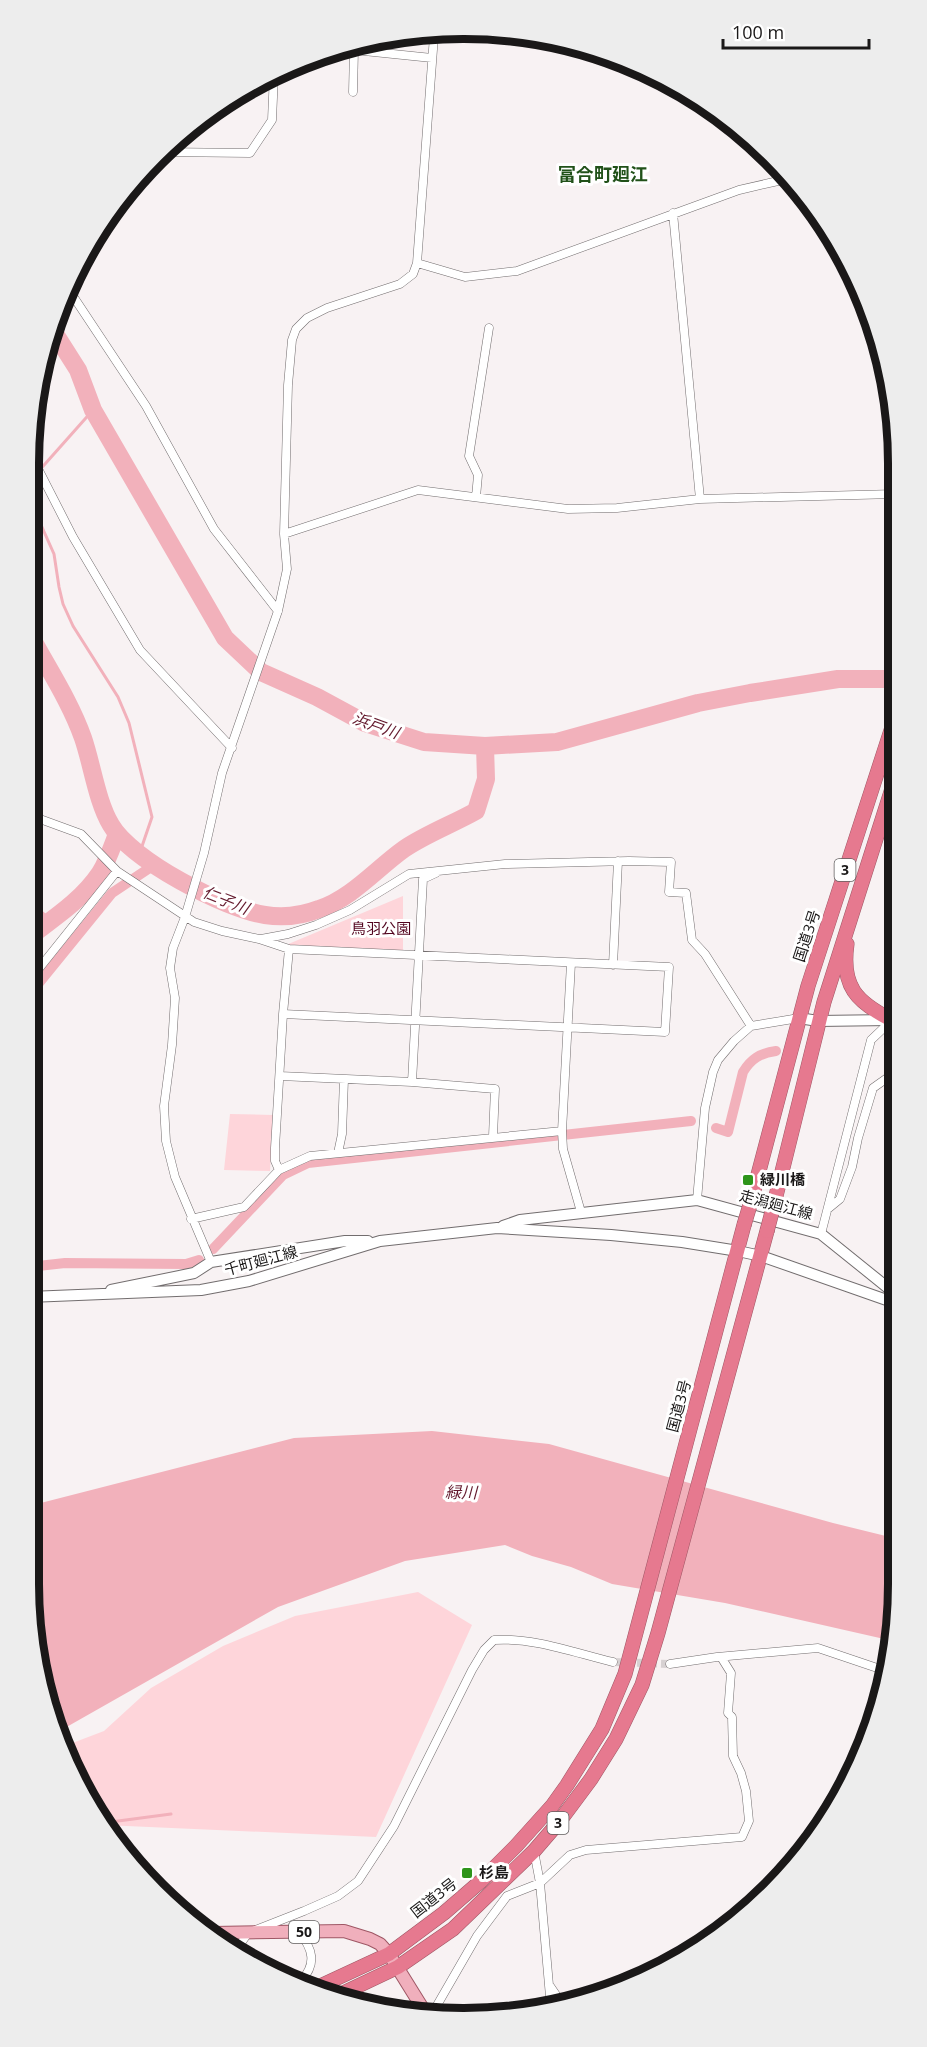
<svg xmlns="http://www.w3.org/2000/svg" width="927" height="2047" viewBox="0 0 927 2047" font-family="'Open Sans','Noto Sans JP',sans-serif">
<style>
.green{fill:#fed5da}
.water{fill:#f2b1bb}
.lines{fill:none;stroke-linecap:round;stroke-linejoin:round}
.stream{stroke:#f2b1bb;stroke-width:3}
.canal{stroke:#f2b1bb;stroke-width:10}
.river{stroke:#f2b1bb;stroke-width:18}
.street-tunnel{stroke:#d7d1d2;stroke-width:8;stroke-dasharray:8 4;stroke-linecap:butt}
.street-casing{stroke:#726d6e;stroke-width:9}
.secondary-casing{stroke:#726d6e;stroke-width:12}
.primary-casing{stroke:#9f5765;stroke-width:14}
.highway-casing{stroke:#9f5765;stroke-width:15}
.street{stroke:#fff;stroke-width:8}
.secondary{stroke:#fff;stroke-width:10}
.primary{stroke:#f0afbc;stroke-width:12}
.highway{stroke:#e6798f;stroke-width:14}
.highway-bridge-casing{stroke:#9f5765;stroke-width:15;stroke-linecap:butt}
.highway-bridge{stroke:#e6798f;stroke-width:14}
.poi-dot{fill:#2e951b;stroke:#fff;stroke-width:2}
.labels{text-anchor:middle;stroke-width:6;stroke-linejoin:round;paint-order:stroke}
.shield{fill:#fff;stroke:#5f5d5d;stroke-width:1.5}
.shield-label{font-size:14px;font-weight:bold;fill:#1a1818}
.park-label{font-size:15px;fill:#52051f;stroke:#fff}
.street-label{font-size:15px;fill:#1a1818;stroke:#fff}
.poi-label{font-size:15px;font-weight:bold;fill:#1a1818;stroke:#fff;text-anchor:start}
.water-label{font-size:16px;font-style:italic;fill:#63192d;stroke:#fff}
.quarter-label{font-size:18px;font-weight:bold;fill:#215119;stroke:#fff}
.rim{fill:none;stroke:#1a1818;stroke-width:8}
</style>
<rect width="100%" height="100%" fill="#f8f2f3"/>
<path class="green" d="M403,896V952L286,945Z
M230,1114L273,1115L270,1171L224,1170Z
M418,1592L472,1625L376,1837L104,1825L87,1801L62,1747L104,1731L151,1688L223,1646L295,1616Z"/>
<path class="water" d="M432,1431L549,1444L833,1523L898,1539V1584L893,1641L725,1603L612,1584L571,1567L532,1556L505,1545L405,1561L278,1607L56,1733L52,1724L29,1583V1506L294,1438Z"/>
<g class="lines">
<path class="stream" d="M29,482L93,410
M29,498L54,554L59,587L63,604L73,626L118,697L129,723L152,817L139,855
M29,902L51,920
M103,1823L171,1814"/>
<path class="canal" d="M29,1000L34,989L112,893L154,865
M716,1128L728,1132L743,1072C751,1059 760,1053 776,1051
M213,1249L283,1175L308,1163L691,1121
M29,1267L65,1263L186,1264L199,1260"/>
<path class="river" d="M52,329L78,370L93,410L225,638L261,672L317,697L365,723L424,742L485,746L557,742L698,703L750,693L838,679H896
M29,633C47,667 70,701 83,738C92,764 97,802 111,825C131,860 225,909 265,915C284,918 301,916 319,909C352,898 376,869 404,849C426,834 453,824 476,811L486,779L485,746
M29,937C54,918 82,900 100,873C107,862 112,847 117,834"/>
<path class="street-tunnel" d="M613,1662L670,1664"/>
<g class="street-casing">
<path id="street" d="M335,50H354L353,92
M354,50L432,58
M160,152L250,153L272,120L274,74
M673,213L700,499
M417,263L465,277L517,271L739,190L778,181H791
M67,287L146,406L214,529L278,611
M30,453L73,537L140,650L232,748
M476,497L478,475L469,456L489,328
M284,534L418,490L568,509L617,508L700,499L895,494
M29,815L81,834L117,871L194,922L222,931L259,939L289,949L669,967L665,1032L283,1014
M261,939L288,934L316,925L350,910L409,874L505,864L629,861L671,862L669,892L686,893L692,940L705,954L751,1026
M571,963L562,1131L563,1149L581,1212
M613,965L618,861
M29,981L117,871
M280,1076L412,1082L495,1089L493,1136
M412,1082L423,879L436,873
M338,1153L342,1134L344,1079
M279,1170L275,1161V1148L283,1014L289,949
M697,1200L705,1108L713,1072L718,1060L734,1041L751,1026L799,1018
M829,1208L840,1199L852,1167L858,1138L873,1088L897,1071
M191,1219L244,1207L279,1170L310,1156L562,1131
M821,1234L871,1040L892,1020
M211,1262L175,1177L166,1141L164,1106L172,1045L175,998L170,968L173,948L185,917L204,853L222,773L278,611L287,569L284,534L288,385L292,340L296,329L307,318L327,308L400,284L413,274L417,263L434,36L439,31
M670,1664L717,1657L818,1648L889,1672
M534,1851L540,1883L551,2008
M299,1932C313,1949 317,1964 301,1981
M231,1947L239,1946L248,1933L304,1911L338,1896L358,1881L394,1826L472,1670L484,1650L494,1640C533,1637 575,1653 613,1662
M550,1986L563,2005
M429,2012L436,2007L477,1936L507,1896L540,1883L570,1855L586,1850L742,1837L749,1821L746,1791L741,1773L733,1756L732,1717L728,1713L731,1673L721,1657"/>
</g>
<g class="secondary-casing">
<path id="secondary" d="M799,1018L818,1021L890,1020
M503,1226L520,1220L697,1200L821,1234L898,1296
M111,1290L194,1273L211,1262L345,1241H368
M29,1297L201,1290L249,1281L380,1241L497,1228L611,1235L682,1242L738,1251L761,1256L898,1304"/>
</g>
<g class="primary-casing">
<path id="primary" d="M213,1933L344,1931L370,1939L380,1944L389,1954L425,2012"/>
</g>
<g class="highway-casing">
<path id="highway" d="M847,944C841,986 856,1002 892,1020
M750,1205L808,986L896,715
M772,1212L824,1002L896,776
M318,1987L389,1954L444,1913L481,1881L516,1846L552,1806L567,1785L602,1729L625,1674L744,1225
M339,1995L398,1967L453,1929L534,1851L559,1822L591,1779L616,1739L642,1685L658,1633L767,1231"/>
</g>
<use href="#street" class="street"/>
<use href="#secondary" class="secondary"/>
<use href="#primary" class="primary"/>
<use href="#highway" class="highway"/>
<g class="highway-bridge-casing">
<path id="highway-bridge" d="M744,1225L750,1205
M767,1231L772,1212"/>
</g>
<use href="#highway-bridge" class="highway-bridge"/>
</g>
<g class="poi-dot">
<rect x="742" y="1174" width="12" height="12" rx="3"/>
<rect x="461" y="1867" width="12" height="12" rx="3"/>
</g>
<g class="labels">
<g class="shield">
<rect x="834.5" y="859" width="21" height="22" rx="4.5"/>
<rect x="547.5" y="1812" width="21" height="22" rx="4.5"/>
<rect x="289" y="1921" width="30" height="22" rx="4.5"/>
</g>
<g class="shield-label">
<text x="845" y="875">3</text>
<text x="558" y="1828">3</text>
<text x="304" y="1937">50</text>
</g>
<g class="park-label">
<text x="381" y="934">鳥羽公園</text>
</g>
<g class="street-label">
<text transform="translate(807 936) rotate(-72)" y="5">国道3号</text>
<text transform="translate(776 1205) rotate(15)" y="5">走潟廻江線</text>
<text transform="translate(261 1261) rotate(-15)" y="5">千町廻江線</text>
<text transform="translate(679 1406) rotate(-75)" y="5">国道3号</text>
<text transform="translate(434 1898) rotate(-38)" y="5">国道3号</text>
</g>
<g class="poi-label">
<text x="760" y="1185">緑川橋</text>
<text x="479" y="1878">杉島</text>
</g>
<g class="water-label">
<text transform="translate(376 725) rotate(20)" y="6">浜戸川</text>
<text transform="translate(226 900) rotate(22)" y="6">仁子川</text>
<text transform="translate(461 1492) rotate(1)" y="6">緑川</text>
</g>
<g class="quarter-label">
<text x="603" y="181">富合町廻江</text>
</g>
</g>
<path d="M0 0H927V2047H0ZM463 39H464A424 424 0 0 1 888 463V1584A424 424 0 0 1 464 2008H463A424 424 0 0 1 39 1584V463A424 424 0 0 1 463 39Z" fill="#ededed" fill-rule="evenodd"/>
<path class="rim" d="M463 39H464A424 424 0 0 1 888 463V1584A424 424 0 0 1 464 2008H463A424 424 0 0 1 39 1584V463A424 424 0 0 1 463 39Z"/>
<path d="M723 39v9h146v-9" fill="none" stroke="#1a1818" stroke-width="3"/>
<text x="732" y="39" font-size="18" fill="#1a1818" stroke="#ffffff" stroke-width="4.5" paint-order="stroke">100 m</text>
</svg>
